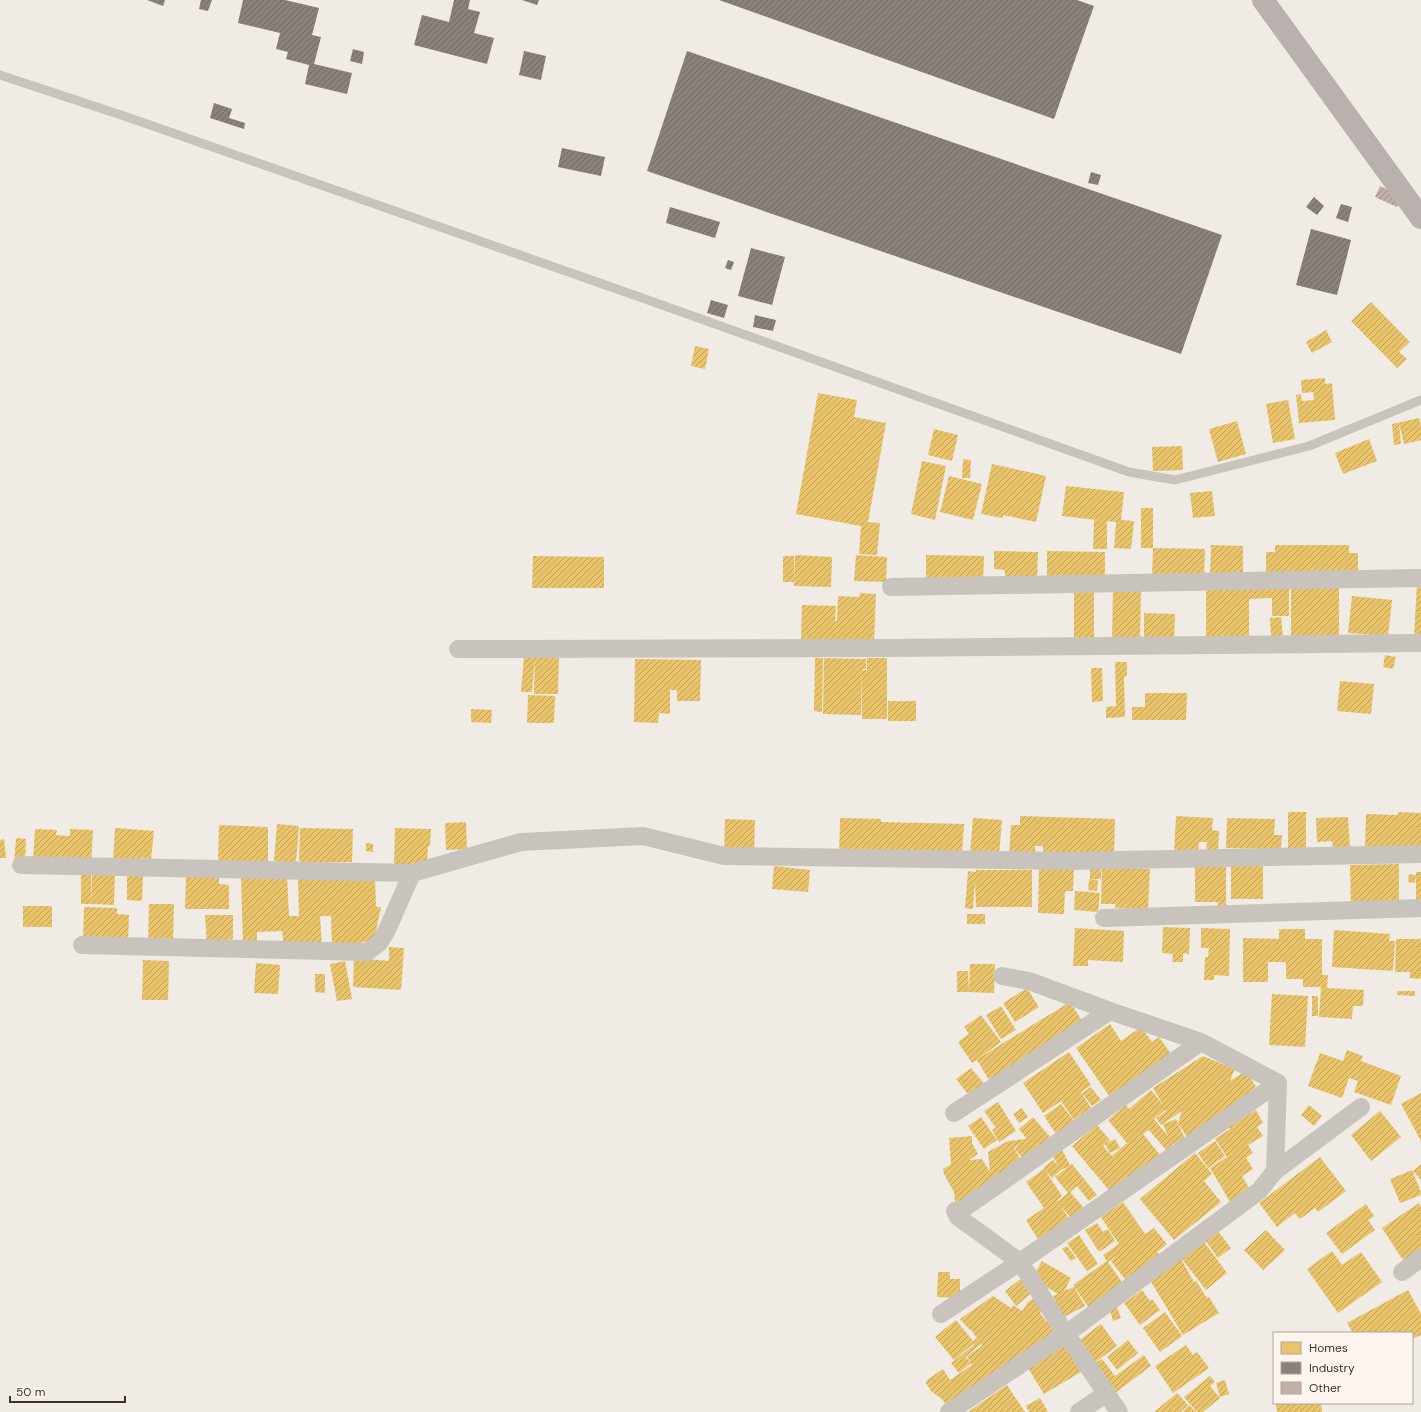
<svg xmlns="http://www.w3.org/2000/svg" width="1421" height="1412" viewBox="0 0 1421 1412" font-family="'DM Sans',sans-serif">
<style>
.homes{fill:url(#homes-hatch);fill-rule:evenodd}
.industry{fill:url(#industry-hatch)}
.building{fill:url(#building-hatch)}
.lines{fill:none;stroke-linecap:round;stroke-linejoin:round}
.service{stroke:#c9c3be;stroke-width:9}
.minor{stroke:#c9c3be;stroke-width:18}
.primary{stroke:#b8b1ad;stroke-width:22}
</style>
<defs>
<pattern id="homes-hatch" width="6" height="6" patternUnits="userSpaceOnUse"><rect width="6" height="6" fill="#e9c46a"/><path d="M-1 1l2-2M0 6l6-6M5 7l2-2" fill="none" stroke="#bea057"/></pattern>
<pattern id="industry-hatch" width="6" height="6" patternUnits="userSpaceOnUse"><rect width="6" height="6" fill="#8a817c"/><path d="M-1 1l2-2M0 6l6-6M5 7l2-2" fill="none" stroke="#726a66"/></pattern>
<pattern id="building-hatch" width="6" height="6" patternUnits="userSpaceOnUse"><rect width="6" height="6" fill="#c3afa7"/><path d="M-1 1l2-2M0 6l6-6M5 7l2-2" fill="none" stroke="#a08f88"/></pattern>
</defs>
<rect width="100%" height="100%" fill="#f0ebe5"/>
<path class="homes" d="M1371,302L1410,342L1399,352L1407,359L1397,368L1351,321Z
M1326,330L1332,342L1312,353L1306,342Z
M695,346L709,349L705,369L691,366Z
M1325,378V384L1332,383L1335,420L1299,423L1296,395L1301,394L1302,401L1314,400L1313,392L1302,393L1301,380Z
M818,393L857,400L854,417L886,423L868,522L880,523L877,555L859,554L861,526L796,514Z
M1288,400L1295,439L1273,443L1266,404Z
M1419,418L1421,426V440L1404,444L1399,423L1401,444L1394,445L1392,424Z
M1237,421L1246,454L1218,462L1209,429Z
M934,429L958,435L952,461L928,455Z
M1369,439L1377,461L1343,474L1335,453Z
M1182,446L1183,470L1153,471L1152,447Z
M963,459L971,460L970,478H962Z
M922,461L946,466L935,520L911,514Z
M992,464L1046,476L1036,522L1003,515V518L981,514Z
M949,476L982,484L973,520L940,512Z
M1066,486L1124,492L1121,520L1134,521L1131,549L1114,548L1116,522L1107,521V549H1093L1094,520L1105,521L1062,516Z
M1212,491L1215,516L1193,518L1190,493Z
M1141,508H1153V548H1141Z
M1211,545L1243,546V578H1210Z
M1275,545H1349V553H1358V577L1266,576V552H1275Z
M1153,548L1205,549L1204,578L1152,577Z
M994,551L1038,552L1037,582L1005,581V570L994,569Z
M1047,551L1105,552V579L1047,578Z
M795,555L832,557L831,587L794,586Z
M856,555L887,557L886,582L854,581Z
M926,555L984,556L983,584L926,583Z
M533,556L604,557V588H532Z
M783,556H794V582H783Z
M1417,583H1421V636H1414Z
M1289,584V616H1272V598L1249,599V640L1206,641V585Z
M1291,585H1339V639H1291Z
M1113,589H1141L1140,642L1112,641Z
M1074,590H1094V642H1074Z
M860,593L876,594L874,643L801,640L802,605L836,606L835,621H837L838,596L859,597Z
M1352,596L1392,600L1388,636L1348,633Z
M1144,613L1175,614L1174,645H1144Z
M1281,617L1283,637L1271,638L1270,618Z
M535,654L559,655L558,694H534Z
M1385,655L1396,657L1393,669L1383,667Z
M524,656L535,657L532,692H521Z
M815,658H823L822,712L814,711Z
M824,658L866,659V669H862L861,715L823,714Z
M867,658H887V719H862V670H867Z
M635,659L701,660L700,701H677V690H670V714L659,713L658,723L634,722Z
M1115,662H1127V676H1124L1125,717L1106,718V707L1116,706Z
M1091,668H1102L1103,701L1092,702Z
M1340,681L1374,684L1371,714L1337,711Z
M1145,693H1187L1186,720H1132V707H1145Z
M528,695L555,696L554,723H527Z
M888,701H916V721H888Z
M471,709L492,710L491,723L471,722Z
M1288,812H1306V848H1288Z
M1398,812L1421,813V847L1365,848L1366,814L1398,815Z
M1020,816L1115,819L1114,856L1043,853V846H1035V856L1009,855L1011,825H1020Z
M1176,816L1213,818L1212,830L1219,831L1218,853L1206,852L1207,842H1199L1198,853L1174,851Z
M1348,817L1350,848H1333L1332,841L1317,842L1316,818Z
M840,818L881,819V822L964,824L962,856L839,858Z
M973,818L1002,820L999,856L970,854Z
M1227,818L1275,819L1274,835H1282L1281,849L1226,848Z
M725,819L755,820L754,854L724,853Z
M466,822L467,849L446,850L445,823Z
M277,824L299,826L296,863L274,861Z
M219,825L268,827V862L218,861Z
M115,828L154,831L151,859L141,858V863L113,860Z
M300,828L353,829L352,862H299Z
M395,828L431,829L430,846H428L427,864L412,863L411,866L394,865Z
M35,829L57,830L56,835L70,836V829L93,830L91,865L33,862Z
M16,838L26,839L25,863L14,862Z
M4,839L6,858H0V840Z
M366,843L373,844V852L366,851Z
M1399,864V908H1351L1350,865Z
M1195,865H1226V909H1218V902H1195Z
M774,866L810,870L808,892L772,889Z
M1039,866L1074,867L1073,891H1065L1064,914L1038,913Z
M1231,866H1263V899H1231Z
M1102,867L1150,869L1148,909L1115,908L1116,904H1101Z
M1090,869H1101V879H1090Z
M976,870H1032V907H976L975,881L973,909L965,908L968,871L976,872Z
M1416,872H1421V903H1416Z
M92,873L115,874L114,905L91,904Z
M81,874H91V904H81Z
M127,874H143L142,901L127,900Z
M287,874L289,916H299L298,879L375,876L376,907H381L374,941L332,946L331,916H320L322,947H284L282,931L257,932V946H243L241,876Z
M1409,874L1416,875L1415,883L1408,882Z
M186,875L219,876V884L229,885V909H185Z
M1089,879L1098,880L1097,891L1088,890Z
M1075,891L1100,893L1098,912L1074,910Z
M149,904H174L173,944L148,943Z
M23,906H52V927H23Z
M84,907L117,908V914L129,915L128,944L83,939Z
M967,914H985V924H967Z
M205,915H233V939L226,940L227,946L207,945Z
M1163,927L1190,928L1189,954L1183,953V962H1172L1173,954L1162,953Z
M1075,928L1124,931L1123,962L1088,960V966H1073Z
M1201,928L1230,929L1229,976L1214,975V980H1204L1205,957H1208L1209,948H1201Z
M1279,929H1305V939H1322V975H1328L1327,988L1364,990L1363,1006H1353L1352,1019L1319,1017L1321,987H1303V979H1286V962H1268V982H1243V938L1279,939Z
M1334,930L1390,934L1389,941H1395L1393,971L1332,967Z
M1396,939H1421V979L1410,978V972H1395Z
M389,947L404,948L401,990L353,987L354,958L389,961Z
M143,960L169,961L168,1000H142Z
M345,961L352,999L337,1001L330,964Z
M256,963L280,965L278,994L254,993Z
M970,964H995L994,993L969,992Z
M957,971H968L969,992H957Z
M315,974H325V993L315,992Z
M1027,988L1039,1007L1015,1022L1003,1003Z
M1397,991H1415V996L1397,995Z
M1272,994L1308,996L1305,1047L1269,1045Z
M1312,996H1318V1016H1312Z
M1070,1002L1086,1027L992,1085L977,1060L972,1063L958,1042L969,1034L964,1027L981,1015L1001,1042L979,1058Z
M1001,1006L1016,1030L1001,1039L986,1015Z
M1110,1024L1121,1041L1141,1027L1152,1042L1159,1037L1173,1057L1112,1100L1076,1048Z
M1347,1050L1363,1056L1361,1061L1401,1076L1391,1105L1354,1092L1358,1081L1349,1078L1342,1098L1308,1086L1320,1053L1343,1061Z
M1069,1052L1091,1085L1081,1092L1091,1108L1074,1120L1061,1101L1043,1113L1023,1083Z
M1203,1056L1235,1069L1230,1081L1246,1071L1256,1087L1249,1092L1245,1101L1189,1140L1178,1123L1182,1111L1161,1125L1156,1118L1165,1112L1166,1109L1154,1119L1168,1136L1163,1124L1176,1119L1185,1139L1173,1144L1166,1150L1149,1130L1143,1134L1160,1155L1113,1195L1072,1146L1097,1125L1110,1140L1103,1146L1112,1156L1127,1143L1108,1120L1126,1105L1129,1109L1151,1090L1164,1106L1153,1088Z
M971,1068L987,1087L972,1099L956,1079Z
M1091,1087L1101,1100L1092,1106L1082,1093Z
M1421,1093V1141L1401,1104Z
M998,1102L1016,1131L999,1142L992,1130L996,1128L984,1111Z
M1061,1104L1074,1121L1056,1134L1044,1116Z
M1309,1105L1322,1116L1314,1126L1301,1115Z
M1022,1108L1028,1117L1019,1123L1013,1114Z
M1256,1110L1263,1123L1257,1127L1263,1136L1248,1145L1253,1153L1246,1158L1253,1169L1242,1176L1252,1193L1232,1205L1210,1168L1227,1157L1215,1139L1230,1129L1229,1127Z
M1380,1111L1401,1137L1371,1161L1351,1135Z
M981,1117L997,1140L984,1149L968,1126Z
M1033,1117L1051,1138L1024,1160L1015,1149L1020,1144L1014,1148L1024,1165L961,1202H955L954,1192L944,1174L943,1169L951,1164L949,1138L972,1136V1143L978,1154L969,1160L982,1159L990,1172L988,1152L1008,1141L1026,1139H1027L1019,1129Z
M1115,1139L1120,1148L1110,1153L1105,1144Z
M1215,1141L1225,1156L1208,1168L1198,1153Z
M1061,1148L1070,1165L1072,1164L1097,1195L1089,1201L1077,1186L1070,1192L1084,1208L1071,1218L1060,1205L1072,1223L1041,1244L1026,1220L1044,1208L1026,1182L1044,1169L1043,1168L1053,1160L1058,1165L1051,1153ZM1069,1166L1055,1177L1068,1193L1058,1201L1057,1200L1062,1196L1045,1170L1052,1178L1061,1170Z
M1195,1153L1212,1174L1204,1181L1221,1202L1174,1240L1140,1199Z
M1320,1157L1346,1191L1318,1212L1315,1208L1300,1219L1295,1213L1277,1227L1259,1203Z
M1421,1164V1180L1413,1171Z
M1412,1170L1421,1192V1195L1400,1203L1390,1179Z
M1123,1202L1145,1234L1154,1228L1167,1244L1157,1252L1161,1257L1128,1283L1111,1261L1118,1255L1108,1262L1124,1285L1089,1308L1073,1285L1107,1261L1103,1255L1119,1244L1101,1217Z
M1419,1203L1421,1207V1252L1405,1263L1382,1228Z
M1366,1204L1374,1216L1368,1220L1375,1230L1342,1254L1326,1233Z
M1097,1223L1103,1232L1108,1229L1115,1241L1099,1252L1085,1230Z
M1266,1230L1285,1250L1263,1270L1244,1250Z
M1218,1231L1231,1248L1218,1258L1205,1240Z
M1079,1235L1098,1264L1087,1271L1067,1243Z
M1204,1242L1227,1273L1206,1290L1182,1259Z
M1067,1246L1076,1258L1071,1261L1062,1249Z
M1332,1251L1342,1265L1361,1252L1382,1282L1338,1313L1307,1269Z
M1181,1259L1194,1282L1196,1281L1207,1298L1209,1297L1219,1313L1183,1335L1150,1280Z
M1042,1261L1071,1278L1064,1291L1067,1289V1290L1074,1287L1085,1306L1064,1317L1053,1296L1058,1294L1032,1278Z
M938,1272H950V1279H960V1298L937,1297Z
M1022,1278L1033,1292L1016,1306L1005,1291Z
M1142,1290L1150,1301L1152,1299L1160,1310L1140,1325L1124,1303Z
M1408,1290L1421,1314V1335L1412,1339V1333H1353L1347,1323Z
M1039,1295L1046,1304L1040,1313L1046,1321L1056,1327L1046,1343L948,1407L942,1399L931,1391L926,1383L927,1380L943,1369L950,1380L972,1365L967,1356L982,1346L983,1347L972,1331L967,1327L960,1319L993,1296L1011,1308L1013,1305L1022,1311L1028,1302Z
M1117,1307L1121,1318L1113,1321L1110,1310Z
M1165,1312L1182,1336L1160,1352L1143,1328Z
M956,1320L973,1341L976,1338L981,1344L964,1358L966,1357L971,1363L959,1373L951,1363L974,1345L973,1344L954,1360L935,1337Z
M1101,1324L1117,1346L1093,1364L1077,1342Z
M1128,1340L1138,1353L1117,1370L1107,1357Z
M1064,1343L1081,1372L1044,1394L1026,1365Z
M1186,1345L1193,1355L1197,1352L1209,1368L1173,1393L1155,1366Z
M1144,1355L1151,1366L1115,1393L1094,1364L1102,1359L1115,1376Z
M1210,1376L1215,1382L1210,1386L1220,1398L1203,1412H1197L1184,1397Z
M1225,1380L1229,1394L1220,1397L1216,1383Z
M1007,1385L1025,1412H968Z
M1177,1393L1188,1405L1180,1412H1154Z
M1040,1398L1048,1412H1029L1026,1406Z
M1276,1403H1321L1322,1412H1277Z
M1189,1405L1196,1412H1182Z"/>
<path class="industry" d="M147,0H165L163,6Z
M201,0H212L208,11L199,9Z
M243,0H285L319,8L312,35L321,37L314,64L352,73L347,94L305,84L309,65L286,59L288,52L276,49L280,33L238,23Z
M454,0H470L468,9L480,12L474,33L494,38L487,64L414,45L422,15L449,22Z
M522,0H539L537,5Z
M719,0H1077L1094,6L1054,119Z
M353,49L364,52L362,64L350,61Z
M524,51L546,56L541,80L519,75Z
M687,51L1222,235L1181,354L647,171Z
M214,103L232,109L229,118L245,123L244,129L210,118Z
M562,148L605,157L601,176L558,167Z
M1091,172L1101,175L1098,185L1088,183Z
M1314,197L1324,206L1317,215L1306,207Z
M1341,204L1352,207L1348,222L1336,218Z
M670,207L720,222L715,238L666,223Z
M1311,229L1351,240L1337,295L1296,285Z
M751,248L785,257L772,305L738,296Z
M728,260L734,262L731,270L725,268Z
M711,300L728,305L724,318L707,313Z
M755,315L776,320L773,331L753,327Z"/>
<path class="building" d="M1380,186L1402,196L1397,207L1375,197Z"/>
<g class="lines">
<path class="service" d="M0,75L133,119L648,300L1129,472L1175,480L1309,446L1421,400"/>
<path class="minor" d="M891,587L1421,578
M458,649L889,648L1421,643
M21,865L412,873L521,842L643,836L724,856L1073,861L1421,854
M1104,918L1421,908
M82,945L367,952L379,943L387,930L412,873
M954,1113L1110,1011
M1275,1171L1361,1107
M1402,1272L1421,1258
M941,1314L1020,1262L1278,1083
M949,1412L1066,1334L1259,1191L1275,1171L1278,1083L1201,1042L1110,1011L1029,981L1002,976
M1079,1412L1107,1393
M1119,1412L1066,1334L1020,1262L958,1217L955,1211L963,1209L1201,1042"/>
<path class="primary" d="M1263,0L1421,218"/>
</g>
<rect x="1273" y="1332" width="140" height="72" fill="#fbf5ee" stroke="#aea6a0"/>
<rect x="1281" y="1342" width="20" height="12" fill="#e9c46a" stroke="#aea6a0"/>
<text x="1309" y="1352" font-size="12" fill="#3b302b">Homes</text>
<rect x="1281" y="1362" width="20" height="12" fill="#8a817c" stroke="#aea6a0"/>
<text x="1309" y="1372" font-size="12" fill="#3b302b">Industry</text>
<rect x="1281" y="1382" width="20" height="12" fill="#c3afa7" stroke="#aea6a0"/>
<text x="1309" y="1392" font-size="12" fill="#3b302b">Other</text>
<path d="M10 1396v6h115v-6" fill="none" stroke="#3b302b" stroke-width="2"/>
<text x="16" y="1396" font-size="12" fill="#3b302b" stroke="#fbf5ee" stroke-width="3" paint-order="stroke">50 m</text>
</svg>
